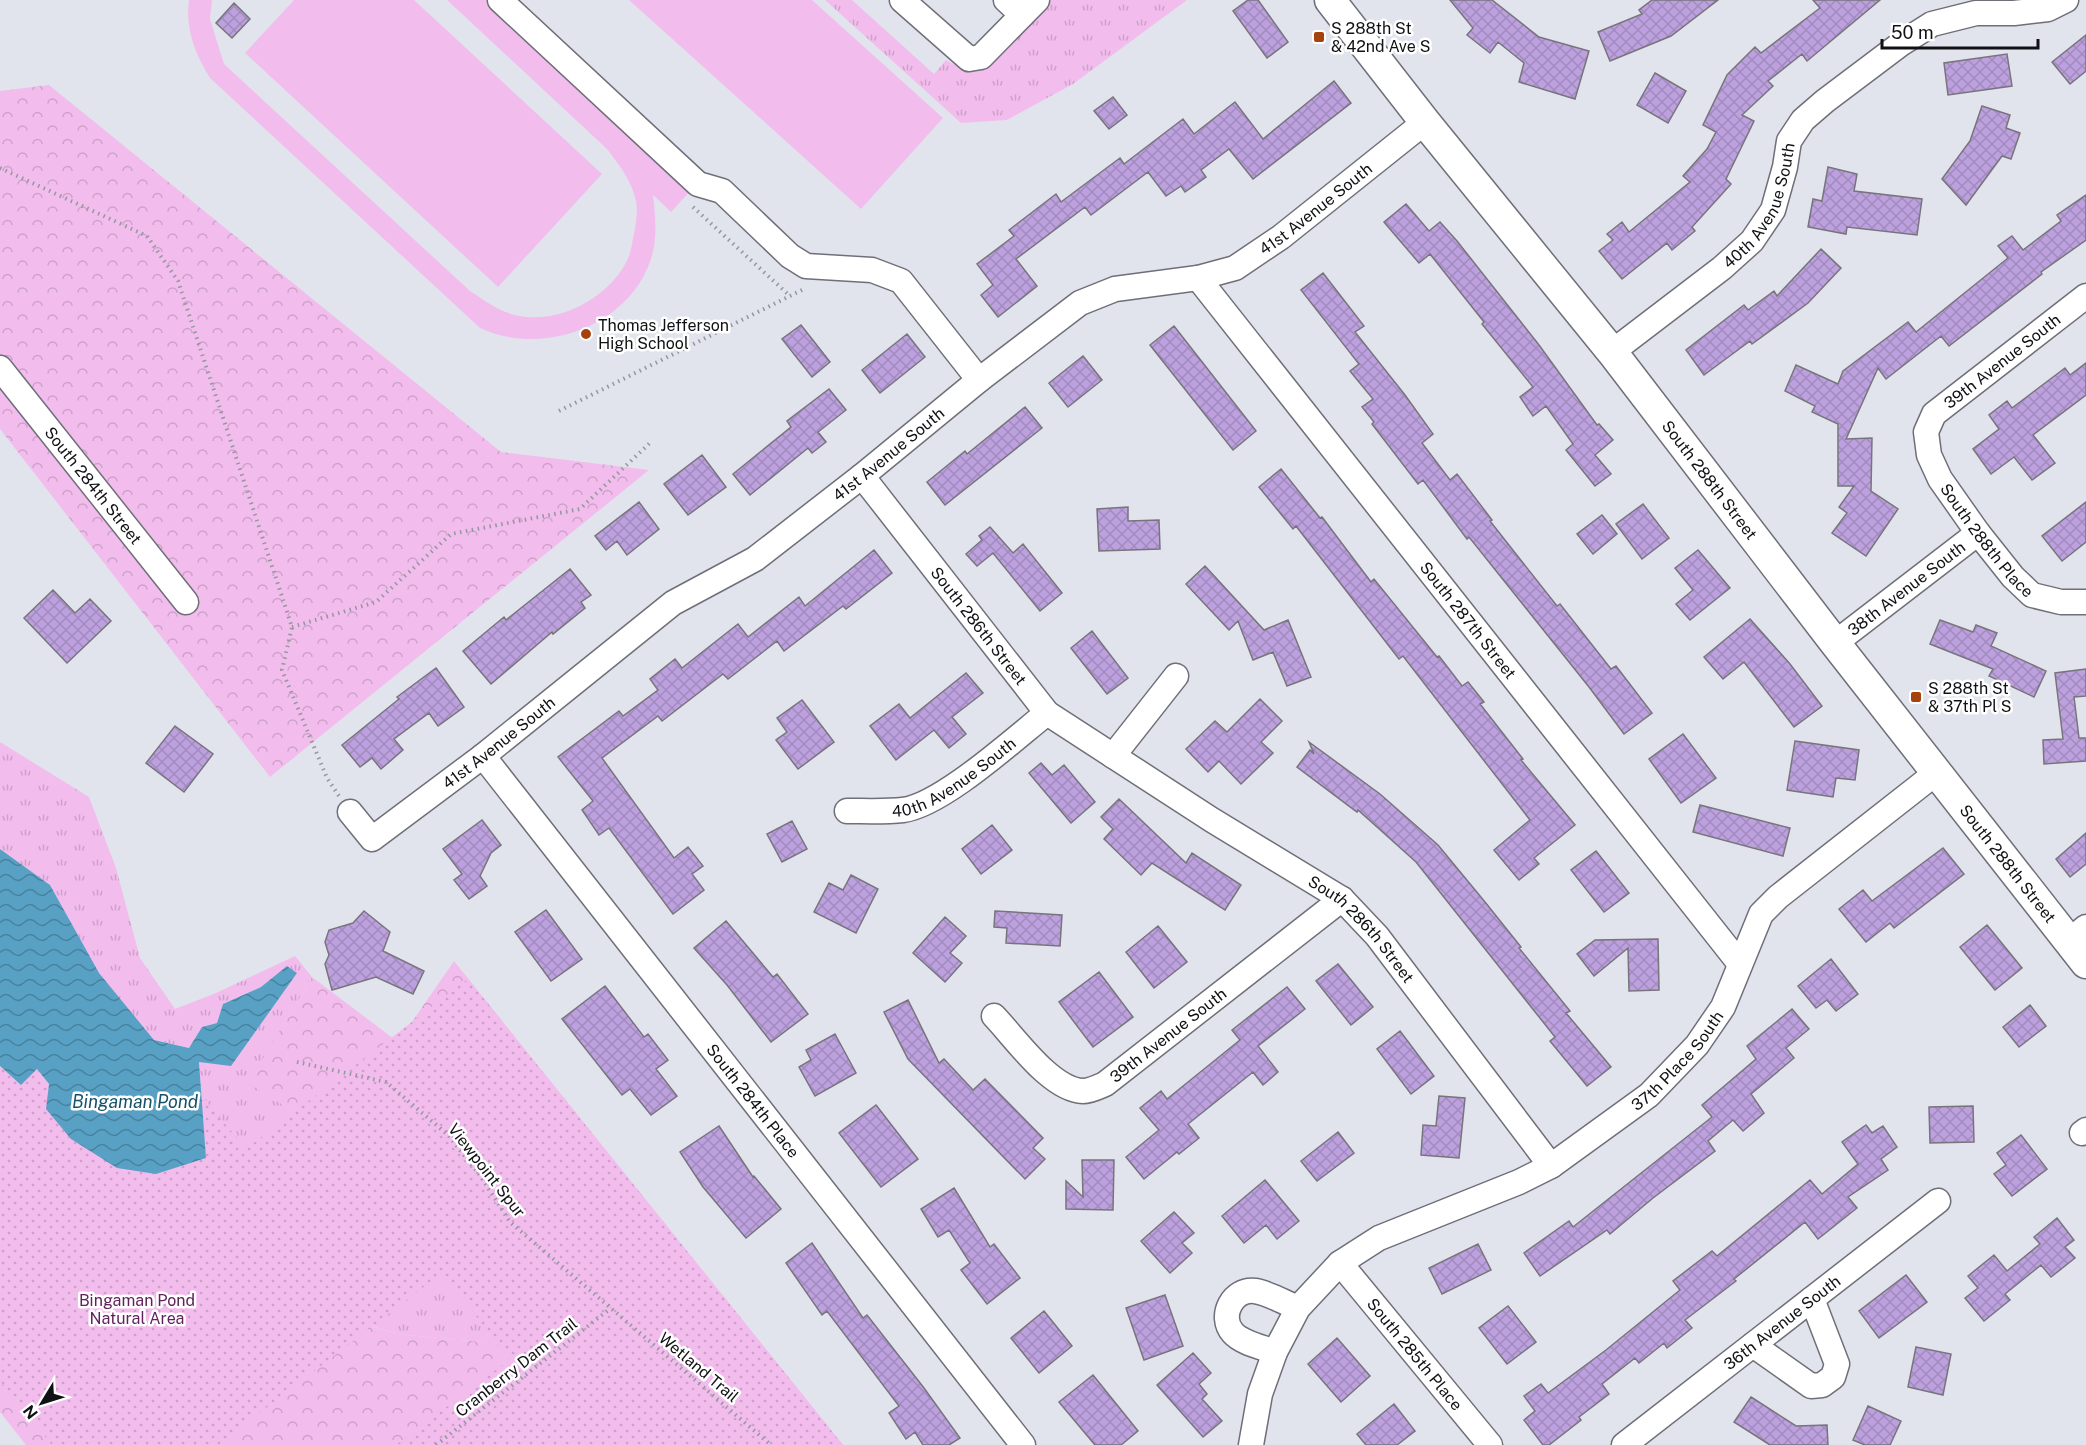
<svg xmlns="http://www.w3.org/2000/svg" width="2086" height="1445" viewBox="0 0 2086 1445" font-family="'Public Sans',sans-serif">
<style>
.grass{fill:url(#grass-tufts)}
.forest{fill:url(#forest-crowns)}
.park{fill:url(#park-dots)}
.pitch{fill:#f2bded}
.water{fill:url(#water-waves)}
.building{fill:url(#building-cross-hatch);stroke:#77747c;stroke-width:1.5}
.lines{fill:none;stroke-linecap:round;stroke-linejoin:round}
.minor-casing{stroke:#6e6f78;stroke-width:27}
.major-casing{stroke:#6e6f78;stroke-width:33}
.path{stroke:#95979e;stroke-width:4;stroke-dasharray:1.5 4.5;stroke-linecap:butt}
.minor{stroke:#fff;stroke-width:24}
.major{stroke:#fff;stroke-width:30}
.poi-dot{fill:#a6430d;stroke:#fff;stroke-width:2}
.labels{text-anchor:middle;stroke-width:5;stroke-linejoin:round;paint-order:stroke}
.poi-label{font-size:16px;fill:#101114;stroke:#fff;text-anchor:start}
.street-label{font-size:16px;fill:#101114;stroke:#fff}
.park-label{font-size:16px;fill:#60215d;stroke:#fff}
.water-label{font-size:18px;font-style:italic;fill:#15516a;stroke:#fff}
</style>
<defs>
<pattern id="grass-tufts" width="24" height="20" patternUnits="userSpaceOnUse" patternTransform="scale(1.5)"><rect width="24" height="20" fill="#f2bded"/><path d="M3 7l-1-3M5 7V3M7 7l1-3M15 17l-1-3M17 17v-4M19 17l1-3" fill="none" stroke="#cea1ca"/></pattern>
<pattern id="forest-crowns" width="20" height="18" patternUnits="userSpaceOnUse" patternTransform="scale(1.5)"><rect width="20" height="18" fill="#f2bded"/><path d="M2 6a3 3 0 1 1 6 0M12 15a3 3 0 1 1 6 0" fill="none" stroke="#cea1ca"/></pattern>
<pattern id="park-dots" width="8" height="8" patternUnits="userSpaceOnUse" patternTransform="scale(1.5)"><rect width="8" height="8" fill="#f2bded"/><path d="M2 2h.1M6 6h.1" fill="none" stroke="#cea1ca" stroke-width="1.8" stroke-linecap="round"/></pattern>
<pattern id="water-waves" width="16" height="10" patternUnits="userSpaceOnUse" patternTransform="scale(1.5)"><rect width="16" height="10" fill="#58a1c5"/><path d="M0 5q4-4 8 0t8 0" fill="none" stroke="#47829f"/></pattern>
<pattern id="building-cross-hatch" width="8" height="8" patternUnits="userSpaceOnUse" patternTransform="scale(1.5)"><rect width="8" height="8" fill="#bda1df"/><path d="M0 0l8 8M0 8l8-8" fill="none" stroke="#a18abe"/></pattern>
</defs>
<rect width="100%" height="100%" fill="#e2e4ed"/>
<path class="grass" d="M825,0H852L934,74L946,60L968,72L987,66L1047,0H1187L1073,84L1007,120L961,123Z
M0,742L89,797L116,868L140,958L175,1009L216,993L295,956L312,977L249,1083L406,1182L520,1304L481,1342L397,1334L323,1310L162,1279L0,1066L6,1073L206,1158L199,1062L287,967L261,987L223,1004L217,1023L202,1027L189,1048L154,1040L98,973L50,885L0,849Z"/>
<path class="forest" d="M49,85L501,452L649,470L270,777L0,429V91Z
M454,961L843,1445H26L0,1412V1211L397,1334L481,1342L520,1304L406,1182L248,1083L312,977L398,1042Z"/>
<path class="park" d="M468,979L843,1445H396L509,1360L443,1272L218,1445H52L0,1381V1066L20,1085L37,1069L49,1084L46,1109L71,1139L117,1168L206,1158L201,1095L246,1149Z"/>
<path class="pitch" d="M189,0H212L210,19L224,64L470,291C484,300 498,311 515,315C558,326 612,297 629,256C632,249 632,241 634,234C636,224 638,211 636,201C632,181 619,165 607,149L447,0H486L692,189L671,212L653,195C656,219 658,244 648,267C622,329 539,356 480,328L210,78C195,54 185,29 189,0Z
M294,0H414L602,174L498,287L245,53Z
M629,0H812L943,118L861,209Z"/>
<path class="water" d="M0,849L50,885L99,973L154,1040L189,1048L202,1027L217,1023L223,1004L261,987L287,966L297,973L231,1066L199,1062L206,1158L156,1174L117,1168L71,1139L46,1109L49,1084L37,1069L21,1085L0,1066Z"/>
<path class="building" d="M1248,0H1258L1288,42L1267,58L1233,11Z
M1450,0H1492L1539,37L1589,51L1575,99L1519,82L1524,63L1498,42L1490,53L1467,35L1473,28Z
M1652,0H1718L1671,36L1610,61L1598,32L1642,14L1639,10Z
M1813,0H1880L1807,61L1802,54L1768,81L1773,86L1742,115L1754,121L1726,179L1731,184L1692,227L1695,231L1672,250L1667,243L1622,279L1599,251L1613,240L1607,234L1622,222L1629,232L1690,182L1683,176L1707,149L1716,132L1703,125L1727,75L1755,47L1761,53L1820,8Z
M234,3L250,19L232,38L216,23Z
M2086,35V71L2070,84L2052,62Z
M2007,54L2012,86L1948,95L1944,63Z
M1655,73L1686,91L1668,123L1637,105Z
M1334,81L1351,103L1253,179L1229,149L1201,170L1206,177L1185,192L1181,186L1166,196L1148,172L1091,215L1085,207L1016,259L1037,286L998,317L981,295L993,285L977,264L1014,236L1009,230L1056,194L1061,202L1120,158L1124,164L1183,119L1194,134L1235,102L1263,139Z
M1113,97L1127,115L1109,129L1094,111Z
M1982,106L2010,115L2006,128L2020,133L2011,159L2002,156L1966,205L1942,179L1970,141Z
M1828,167L1857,174L1854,191L1922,199L1917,235L1847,227L1846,234L1808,227L1813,199L1822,201Z
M2086,195V240L2041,272L2042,274L1949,346L1941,336L1886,379L1878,368L1846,439L1872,438L1871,491L1898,509L1866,556L1832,533L1847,513L1839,507L1854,486H1838V424L1812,412L1815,406L1785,391L1796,365L1838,384L1843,371L1908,322L1916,332L2008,258L1998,246L2012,236L2023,250L2061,221L2057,215Z
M1406,204L1429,231L1440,222L1457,241L1539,345L1597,425L1599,424L1613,440L1595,455L1611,474L1595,486L1566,450L1573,444L1546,406L1533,416L1520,397L1533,387L1482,324L1484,322L1430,254L1419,263L1384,222Z
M1821,249L1841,268L1808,303L1752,344L1750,341L1704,375L1686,350L1744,305L1748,310L1774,291L1777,296Z
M1323,273L1364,326L1355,332L1405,395L1433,434L1422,443L1450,480L1457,474L1492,520L1490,521L1557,606L1560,604L1611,669L1616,666L1652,713L1624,734L1589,687L1469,537L1467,539L1423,480L1418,484L1372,424L1374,422L1362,407L1373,399L1350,371L1359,364L1301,290Z
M801,325L830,362L812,377L782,339Z
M1174,326L1256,431L1233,450L1150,345Z
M907,334L925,357L880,393L862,370Z
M1083,356L1102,380L1068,407L1049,383Z
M2086,363V395L2033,435L2055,463L2032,480L2014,457L1991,474L1973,449L1999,429L1989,415L2007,401L2012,408L2065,368L2070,375Z
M829,389L846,410L818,432L826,442L812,453L808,448L750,495L733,474L791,427L787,421Z
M1025,407L1042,428L945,505L927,482L965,451L967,454Z
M702,455L726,487L688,515L664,484Z
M1281,469L1320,518L1322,517L1371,582L1374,579L1437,657L1439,656L1462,686L1468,682L1484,702L1480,704L1523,759L1521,760L1575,825L1534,858L1539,864L1519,880L1494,850L1530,820L1403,656L1399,659L1296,526L1293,529L1259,487Z
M639,502L659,529L627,555L617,541L606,550L595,536Z
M2086,502V542L2062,561L2042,536Z
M1643,504L1669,538L1642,559L1616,524Z
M1128,507V521L1159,520L1160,549L1099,551L1097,509Z
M1602,515L1617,534L1593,554L1577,534Z
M990,527L1013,553L1023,544L1062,593L1040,611L993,553L977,566L966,554L982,540L979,536Z
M874,550L892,573L846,609L843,606L784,651L777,641L728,679L723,674L662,721L658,716L602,758L674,858L688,847L703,866L692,874L704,890L673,914L609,828L599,835L582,810L593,801L558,757L619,711L623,716L658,690L650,679L675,659L682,668L738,624L748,637L799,597L805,606Z
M1698,550L1730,588L1690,620L1676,604L1693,590L1675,568Z
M1205,566L1264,630L1288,620L1311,677L1287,686L1273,652L1253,660L1238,621L1229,630L1186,584Z
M570,569L591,595L581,602L585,608L553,634L552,632L491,684L463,651L504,617L506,620Z
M53,590L75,613L90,599L111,621L67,663L24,618Z
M1750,619L1790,664L1822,706L1794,727L1744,662L1723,679L1704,657Z
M1940,620L1973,632L1976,625L1997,633L1991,646L2046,671L2034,697L1989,676L1993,669L1930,644Z
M1092,631L1128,678L1107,694L1071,648Z
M436,668L464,707L438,726L429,713L394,739L403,750L381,769L372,758L360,767L342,745L399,699L397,697Z
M2086,669V696L2074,697L2079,738H2086V761L2044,764L2043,740L2063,739L2055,673Z
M966,673L983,693L952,717L966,734L949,748L934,730L896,760L870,726L899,704L910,718Z
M1260,699L1282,721L1261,742L1273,753L1241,784L1219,761L1208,772L1186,749L1215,721L1227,732Z
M802,700L834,742L798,769L776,740L787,732L777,718Z
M175,726L213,754L184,792L146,763Z
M1683,734L1716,778L1681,803L1649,759Z
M1795,741L1859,750L1855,780L1836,778L1833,797L1787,790Z
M1309,742L1380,794L1438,845L1485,902L1521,947L1519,948L1570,1011L1566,1013L1611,1067L1587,1086L1550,1041L1555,1037L1416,862L1358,810L1357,812L1297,767L1310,750L1314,754Z
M1041,763L1052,775L1064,765L1095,802L1071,823L1029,773Z
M1119,799L1186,863L1192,853L1241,885L1225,910L1152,863L1141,875L1104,839L1113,829L1101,817Z
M1700,805L1790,828L1783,856L1693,832Z
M482,820L501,845L491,853L480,876L487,886L469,899L454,880L462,874L443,849Z
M792,821L807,849L782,862L767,834Z
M992,825L1012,850L981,874L962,849Z
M2086,833V864L2070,877L2056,859Z
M1943,848L1964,874L1894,928L1890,923L1866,942L1839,909L1863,890L1872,901Z
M1596,851L1629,893L1604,912L1571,870Z
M851,875L878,889L856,933L814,912L829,883L843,890Z
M546,910L582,959L551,981L515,932Z
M364,911L390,932L383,951L424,971L413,994L376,977L332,990L325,964L329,955L325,942L329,930L353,923Z
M995,911L1062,915L1060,946L1006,943L1007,928L994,927Z
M945,917L966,936L950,953L962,963L945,982L913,953Z
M726,921L773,977L777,974L808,1014L771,1042L727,985L694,948Z
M1987,925L2022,968L1995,990L1960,947Z
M1158,926L1187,962L1154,988L1126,952Z
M1658,939L1659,990L1629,991L1628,948L1594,976L1577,954L1595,940Z
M1831,959L1858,994L1836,1011L1827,1000L1816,1008L1798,986Z
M1338,964L1373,1007L1351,1025L1316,981Z
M1099,972L1133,1017L1093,1047L1059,1002Z
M605,986L644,1037L648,1034L668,1060L656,1069L677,1096L651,1115L630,1089L622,1095L562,1019Z
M1287,987L1305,1009L1258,1046L1278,1072L1263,1085L1253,1072L1188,1124L1199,1138L1179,1154L1177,1152L1144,1179L1126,1157L1159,1130L1140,1108L1161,1091L1167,1099L1240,1040L1232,1030Z
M908,1000L939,1063L944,1059L973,1090L985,1079L1043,1138L1033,1148L1045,1159L1025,1179L908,1059L884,1012Z
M2030,1005L2046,1026L2019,1047L2003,1027Z
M1792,1009L1809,1029L1786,1048L1794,1058L1751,1094L1764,1113L1743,1131L1733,1120L1708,1141L1715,1151L1653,1198L1610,1234L1607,1230L1540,1276L1524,1253L1569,1221L1573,1227L1712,1117L1702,1105L1756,1059L1747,1046Z
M1400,1031L1434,1076L1411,1094L1377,1049Z
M835,1034L856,1073L815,1096L799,1067L811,1060L806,1050Z
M1439,1096L1465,1098L1459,1158L1421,1155L1423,1125L1436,1126Z
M876,1105L918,1159L881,1187L839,1133Z
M1973,1106L1974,1142L1930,1143L1929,1107Z
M1866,1125L1872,1133L1883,1126L1897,1147L1881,1159L1888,1170L1848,1197L1857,1208L1818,1239L1805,1222L1734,1279L1736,1281L1685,1320L1692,1328L1667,1348L1664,1343L1639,1363L1635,1358L1602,1384L1609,1394L1579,1417L1581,1420L1549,1445H1543L1524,1420L1535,1411L1524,1396L1541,1384L1548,1393L1606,1350L1680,1290L1673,1281L1712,1251L1717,1256L1810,1180L1822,1194L1858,1164L1842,1142Z
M719,1126L753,1177L754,1176L781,1209L746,1238L703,1187L680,1152Z
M1338,1132L1354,1153L1317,1181L1301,1161Z
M2021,1135L2047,1169L2012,1196L1994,1174L2006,1165L1997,1153Z
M1082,1160H1114L1113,1210L1066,1209V1181L1083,1197Z
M1265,1180L1299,1221L1277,1239L1266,1225L1244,1243L1222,1216Z
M954,1188L990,1247L994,1244L1020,1278L987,1304L961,1270L970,1263L949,1230L938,1237L921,1209Z
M1174,1212L1194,1233L1182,1243L1192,1253L1170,1273L1141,1241Z
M2057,1218L2074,1240L2065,1247L2075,1258L2051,1277L2041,1265L2005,1294L2010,1300L1984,1321L1965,1298L1978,1288L1968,1276L1994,1255L2007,1271L2040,1244L2034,1237Z
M812,1243L863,1318L867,1315L924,1388L960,1438L949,1445H923L915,1432L906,1439L889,1413L899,1406L827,1311L822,1315L786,1263Z
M1478,1244L1491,1270L1442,1294L1429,1268Z
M1906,1275L1927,1302L1879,1338L1859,1311Z
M1165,1295L1183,1346L1144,1360L1126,1308Z
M1508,1306L1536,1342L1507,1364L1479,1328Z
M1044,1311L1072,1346L1039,1373L1011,1338Z
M1337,1338L1370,1376L1341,1402L1308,1364Z
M1916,1347L1951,1354L1943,1395L1908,1387Z
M1193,1353L1211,1373L1199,1384L1207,1394L1202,1399L1222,1421L1203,1437L1157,1385Z
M1093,1375L1138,1431L1121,1445H1095L1059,1402Z
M1751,1397L1796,1426L1827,1425L1828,1445H1770L1734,1422Z
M1394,1404L1415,1431L1397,1445H1366L1357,1434Z
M1868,1406L1901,1421L1890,1445H1865L1853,1440Z"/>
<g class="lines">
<g class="minor-casing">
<g id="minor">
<path d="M500,0L698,184L722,191L790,256L806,266L872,270L901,281L979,380"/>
<path d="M902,0L969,59L981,57L1037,0"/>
<path d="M1006,0L1022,15"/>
<path id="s1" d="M1198,278L1740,964"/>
<path id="s2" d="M2086,296L1934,414L1926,432L1929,455L1940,479L1978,533L2013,577L2032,595L2061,602H2086"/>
<path id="s3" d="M1612,352L1722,268L1752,241L1773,210L1785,167L1789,141L1803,120L1825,101L1902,43L1932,24L1976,13H2014L2048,9L2066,0"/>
<path id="s4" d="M0,368L186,602"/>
<path id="s5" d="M862,476L1047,713L1212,820L1342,899L1377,936L1551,1166"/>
<path id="s6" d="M1835,643L1978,533"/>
<path id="s7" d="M483,756L1023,1445"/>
<path d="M1113,756L1176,676"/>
<path id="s8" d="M847,811C865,811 885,812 903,810C942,805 1014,739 1047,713"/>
<path id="s9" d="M350,812L372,839L483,756L673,603L755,559L862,476L979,380L1080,303L1115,289L1198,278L1235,268L1281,237L1425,122"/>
<path d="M2069,941L2086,927"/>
<path id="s10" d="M994,1016C1015,1038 1051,1090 1083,1091C1090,1091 1098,1087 1105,1084L1342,899"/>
<path d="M2082,1133L2086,1130"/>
<path id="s11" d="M1340,1263L1490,1445"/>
<path d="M1753,1345L1811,1386L1822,1385L1833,1377L1837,1364L1812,1299"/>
<path d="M1275,1352C1262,1347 1242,1343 1233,1333C1218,1316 1233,1288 1255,1291C1269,1293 1285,1303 1298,1308"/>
<path id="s12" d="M1251,1445L1260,1394L1275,1352L1298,1308L1340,1263L1379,1238L1519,1182L1551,1166L1649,1095L1697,1045L1723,1007L1761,914L1778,897L1936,773"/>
<path id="s13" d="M1624,1445L1938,1201"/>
</g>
</g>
<g class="major-casing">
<g id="major">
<path id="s14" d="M1330,0L1425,122L1612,352L1835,643L2086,963"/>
</g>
</g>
<path class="path" d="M0,168L147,236L178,281L292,627L282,670L327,778L339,796
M693,207L790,296
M559,411L804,289
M292,627L376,602L451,534L580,509L652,441
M297,1062L386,1082L448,1135L479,1174L510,1222L771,1445
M436,1445L611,1308"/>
<use href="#minor" class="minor"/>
<use href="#major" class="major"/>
</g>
<g class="poi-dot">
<rect x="1313" y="31" width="12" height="12" rx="3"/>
<circle cx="586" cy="334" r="6"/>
<rect x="1910" y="691" width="12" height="12" rx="3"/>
</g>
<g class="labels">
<g class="poi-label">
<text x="1331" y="34">S 288th St<tspan x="1331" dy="18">&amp; 42nd Ave S</tspan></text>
<text x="598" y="331">Thomas Jefferson<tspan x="598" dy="18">High School</tspan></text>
<text x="1928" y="694">S 288th St<tspan x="1928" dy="18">&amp; 37th Pl S</tspan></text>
</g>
<g class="street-label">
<text dy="6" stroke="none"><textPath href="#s3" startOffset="214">40th Avenue South</textPath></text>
<text dy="6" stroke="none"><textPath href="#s9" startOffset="1184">41st Avenue South</textPath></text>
<text transform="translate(2002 361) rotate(-38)" y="6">39th Avenue South</text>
<text dy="6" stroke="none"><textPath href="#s9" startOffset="680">41st Avenue South</textPath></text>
<text dy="6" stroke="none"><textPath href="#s14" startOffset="612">South 288th Street</textPath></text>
<text dy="6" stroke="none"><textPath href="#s4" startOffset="150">South 284th Street</textPath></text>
<text dy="6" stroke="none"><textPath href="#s2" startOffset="339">South 288th Place</textPath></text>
<text dy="6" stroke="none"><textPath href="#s6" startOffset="90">38th Avenue South</textPath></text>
<text dy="6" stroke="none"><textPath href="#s1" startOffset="436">South 287th Street</textPath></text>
<text dy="6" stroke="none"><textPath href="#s5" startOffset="190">South 286th Street</textPath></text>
<text dy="6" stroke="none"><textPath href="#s9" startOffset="194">41st Avenue South</textPath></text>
<text dy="6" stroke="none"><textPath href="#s8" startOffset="116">40th Avenue South</textPath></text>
<text dy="6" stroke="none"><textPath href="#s14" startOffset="1098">South 288th Street</textPath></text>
<text dy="6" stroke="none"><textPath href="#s5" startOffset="684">South 286th Street</textPath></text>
<text dy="6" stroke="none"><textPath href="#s10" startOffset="222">39th Avenue South</textPath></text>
<text dy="6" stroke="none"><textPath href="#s12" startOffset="606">37th Place South</textPath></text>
<text dy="6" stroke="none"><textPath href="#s7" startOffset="438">South 284th Place</textPath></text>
<text transform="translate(487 1170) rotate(52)" y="6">Viewpoint Spur</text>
<text dy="6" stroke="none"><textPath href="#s13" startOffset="200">36th Avenue South</textPath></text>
<text dy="6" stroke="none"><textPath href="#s11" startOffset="118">South 285th Place</textPath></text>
<text transform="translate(516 1367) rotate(-38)" y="6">Cranberry Dam Trail</text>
<text transform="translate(699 1367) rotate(40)" y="6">Wetland Trail</text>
</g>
<g class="park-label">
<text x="137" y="1306">Bingaman Pond<tspan x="137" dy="18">Natural Area</tspan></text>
</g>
<g class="water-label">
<text x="135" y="1108">Bingaman Pond</text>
</g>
</g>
<g transform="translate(42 1403) rotate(232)" stroke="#ffffff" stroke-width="4.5" paint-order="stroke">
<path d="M0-4.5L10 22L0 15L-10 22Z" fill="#101114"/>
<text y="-9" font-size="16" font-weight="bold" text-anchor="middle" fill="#101114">N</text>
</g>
<path d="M1882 39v9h156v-9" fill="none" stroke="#101114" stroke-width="3"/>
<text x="1891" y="39" font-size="18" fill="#101114" stroke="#ffffff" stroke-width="4.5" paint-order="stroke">50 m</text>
</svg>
